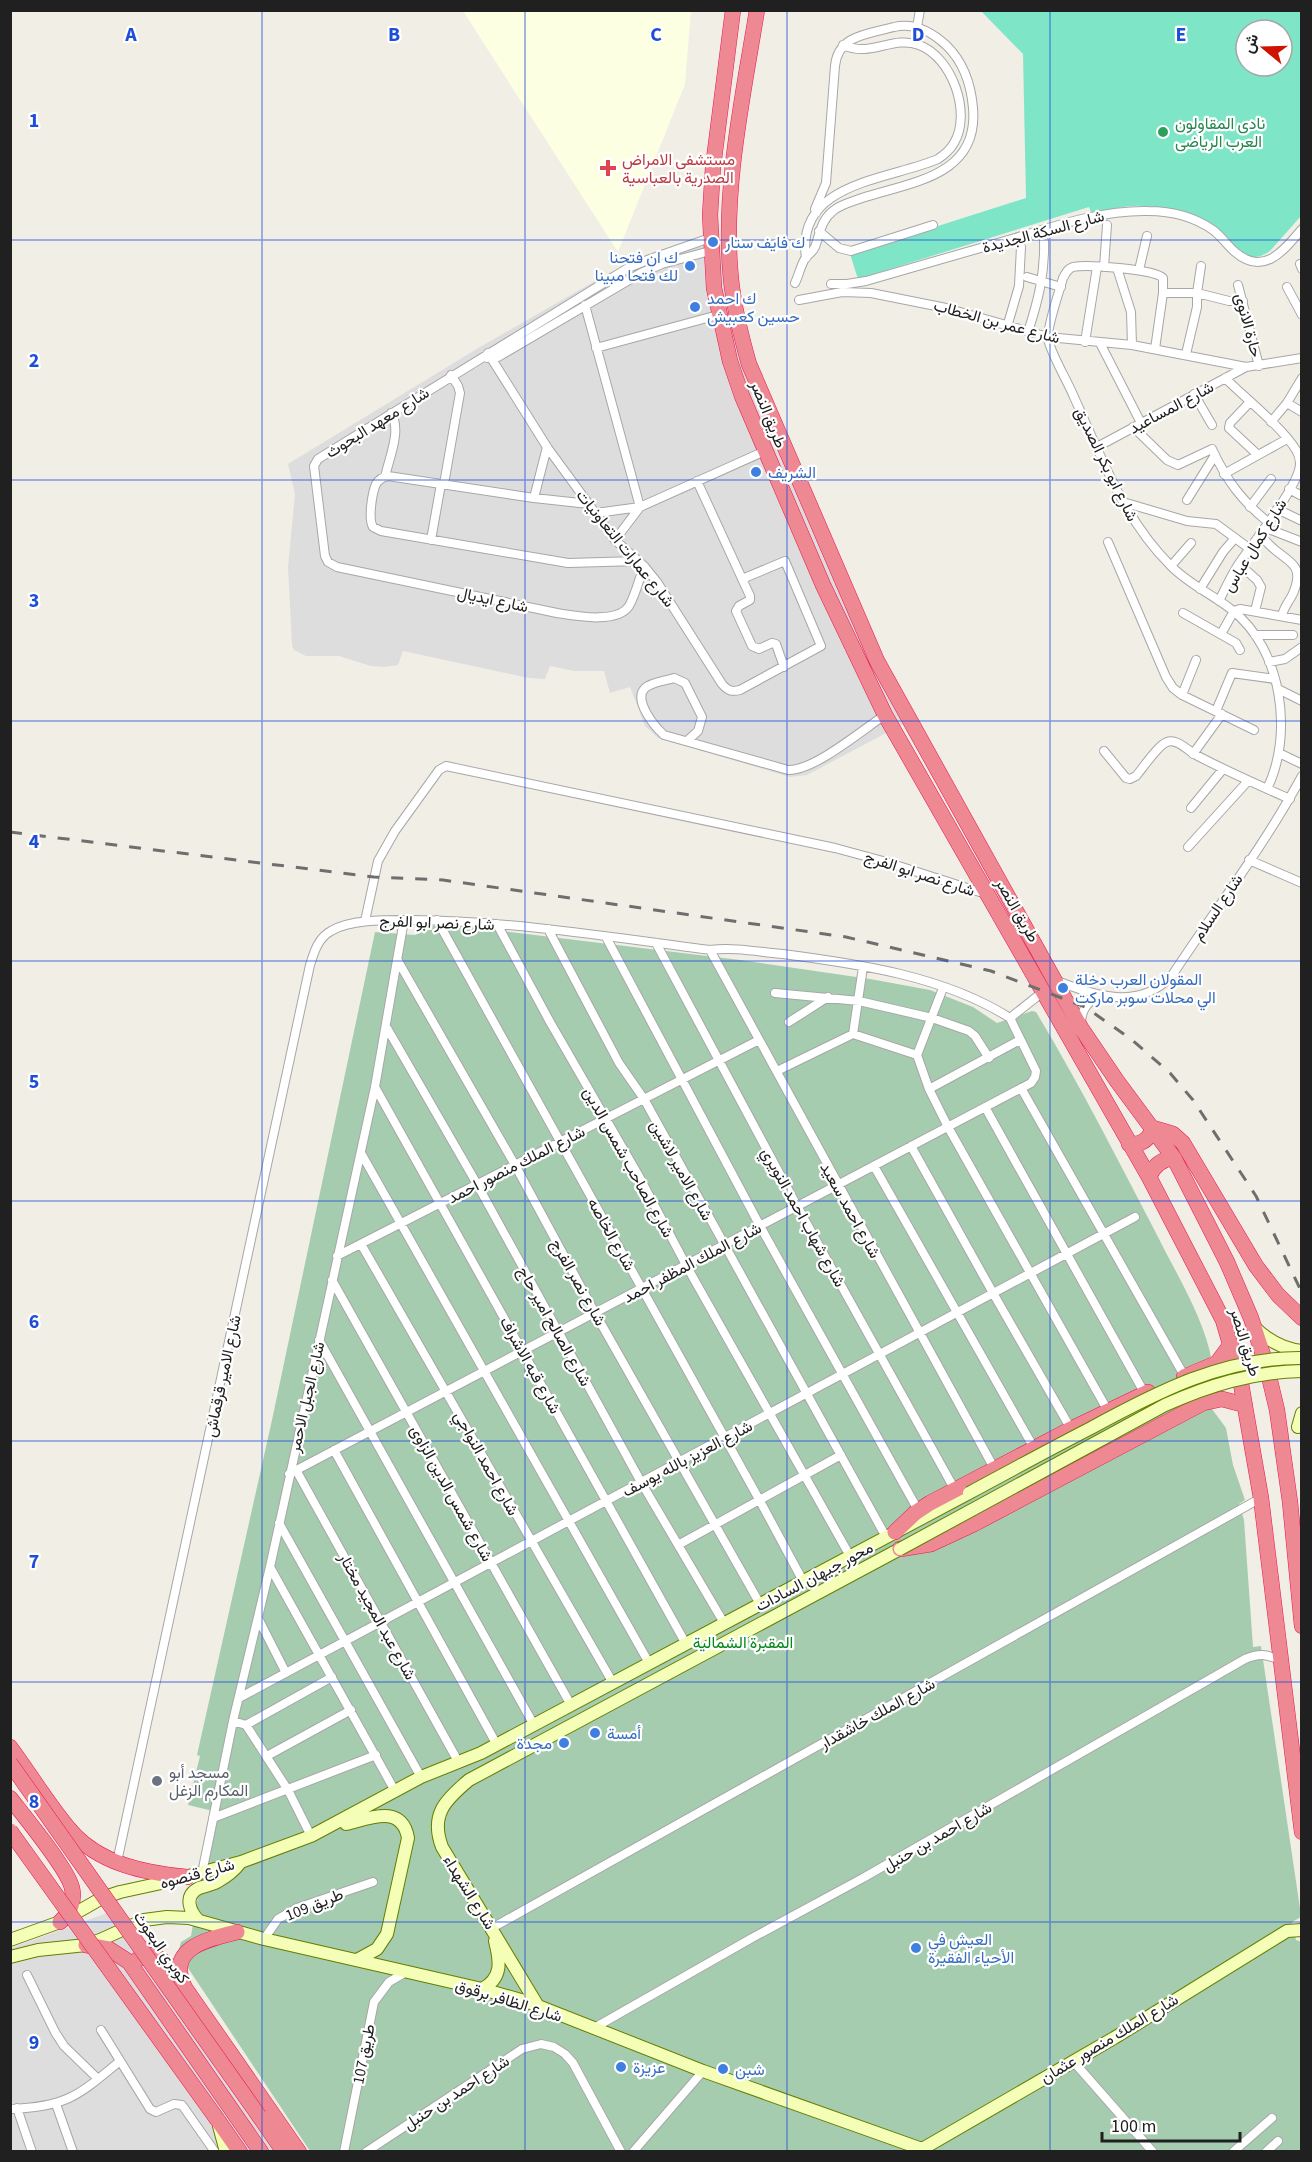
<svg xmlns="http://www.w3.org/2000/svg" width="1312" height="2162" viewBox="0 0 1312 2162" font-family="'Source Sans 3',Vazirmatn,sans-serif">
<style>
.residential{fill:#dedddd}
.education{fill:#fcffe1}
.cemetery{fill:#a5ccae}
.pitch{fill:#7ee6c6;fill-rule:evenodd}
.lines{fill:none;stroke-linecap:round;stroke-linejoin:round}
.street-casing{stroke:#a7a7a7;stroke-width:10}
.secondary-casing{stroke:#657e00;stroke-width:14}
.highway-casing{stroke:#e8194f;stroke-width:16}
.street{stroke:#fff;stroke-width:8}
.secondary{stroke:#f4feb6;stroke-width:12}
.highway{stroke:#ee8892;stroke-width:15}
.rail{stroke:#6e6e6e;stroke-width:3;stroke-dasharray:12 12;stroke-linecap:butt}
.secondary-bridge-casing{stroke:#657e00;stroke-width:14;stroke-linecap:butt}
.highway-bridge-casing{stroke:#e8194f;stroke-width:16;stroke-linecap:butt}
.secondary-bridge{stroke:#f4feb6;stroke-width:12}
.highway-bridge{stroke:#ee8892;stroke-width:15}
.grid{fill:none;stroke:#1d4ed8;stroke-width:1.5;stroke-opacity:0.55}
.leisure-dot{fill:#2e9e5b;stroke:#fff;stroke-width:2}
.health-dot{fill:#e0444e;stroke:#fff;stroke-width:2}
.shop-dot{fill:#3f7fe0;stroke:#fff;stroke-width:2}
.worship-dot{fill:#6b7280;stroke:#fff;stroke-width:2}
.labels{text-anchor:middle;stroke-width:4.5;stroke-linejoin:round;paint-order:stroke}
.leisure-label{font-size:16px;fill:#27864d;stroke:#fff;text-anchor:start}
.health-label{font-size:16px;fill:#be3a42;stroke:#fff;text-anchor:start}
.street-label{font-size:16px;fill:#202020;stroke:#fff}
.shop-label{font-size:16px;fill:#366cbe;stroke:#fff;text-anchor:start}
.park-label{font-size:16px;fill:#03881a;stroke:#fff}
.worship-label{font-size:16px;fill:#5b616d;stroke:#fff;text-anchor:start}
.grid-label{font-size:20px;text-anchor:middle;font-weight:bold;fill:#1d4ed8;stroke:#fff;stroke-width:4.5;stroke-linejoin:round;paint-order:stroke}
</style>
<rect width="100%" height="100%" fill="#f1eee6"/>
<path class="residential" d="M721,244L726,303L739,357L777,451L856,629L883,687L903,724L807,775L790,777L658,738L645,726L630,687L610,693L604,671H574L550,666L545,679L529,678L403,651L398,665L385,667L371,666L339,656H306L294,650L292,645L288,567L295,494L288,464L480,347L609,273L629,264L670,250Z
M107,1913L275,2152H11V1948Z"/>
<path class="education" d="M463,11H691L685,84L618,252Z"/>
<path class="cemetery" d="M433,926H460L740,960L870,979L930,990L973,1007L997,1023L1032,1011L1036,1012C1080,1085 1119,1162 1158,1237C1177,1275 1205,1320 1212,1362L1207,1368L1212,1409L1226,1428L1233,1465L1245,1500L1239,1504L1244,1520L1253,1647L1261,1646L1301,1915V1917L1292,1922L1296,1940L1302,1942L1301,2151H310L178,1953L181,1942L191,1936L213,1811L188,1805L200,1756L197,1755L272,1420L375,932L415,935Z"/>
<path class="pitch" d="M981,11H1301V216L1270,251C1264,255 1256,259 1248,256C1235,251 1229,236 1217,228C1207,221 1195,217 1183,214C1147,203 1129,203 1092,215L1089,207L858,279L850,254L1026,198L1023,54ZM1246,30H1282V66H1246Z"/>
<g class="lines">
<g class="street-casing">
<path id="street" d="M917,27L920,10
M819,231L839,248L851,251L933,225
M806,258C795,182 889,180 938,159C944,155 950,150 954,143C972,113 952,57 919,45C892,35 872,58 843,45
M1300,264L1302,269
M1104,267L1107,225
M1117,268L1131,312L1132,345
M1139,270L1147,236
M1027,277L1061,287
M795,283C799,275 801,264 806,257C809,254 813,252 815,247C820,234 821,220 833,211C841,204 852,202 862,198C912,182 979,176 973,108C971,84 964,63 947,46C932,32 915,22 894,27C868,34 838,35 835,66L826,183L815,209L816,213
M831,284H847L866,281C916,267 965,252 1015,238C1058,225 1103,210 1148,211C1172,211 1193,216 1213,230C1221,236 1227,245 1235,252C1264,277 1284,250 1302,229
M1238,285L1259,366
M1287,287L1302,315
M1163,293H1197L1229,301H1243
M799,300L842,292L871,293L946,308L1048,337L1132,345L1246,367L1302,358
M585,305L640,507
M1007,327L1019,286L1021,247
M1028,332C1038,301 1045,274 1044,241
M1085,342L1097,267
M1100,343L1141,423
M596,348L718,315
M1155,349L1163,293V278C1154,269 1086,264 1073,267C1067,269 1066,273 1063,278C1060,289 1046,330 1048,339C1051,354 1068,382 1074,397C1101,456 1123,518 1170,565C1188,584 1212,594 1232,610C1282,649 1294,734 1267,789
M488,353L547,447L615,540L644,566L657,582L722,684C728,691 732,692 740,690L821,646L785,561L742,579
M1186,354L1197,307V293L1201,266
M487,358L498,357L641,273L662,264L710,251
M1194,394L1212,425
M1250,402L1230,423L1229,428L1258,455
M1287,403L1302,412
M1271,422L1287,403L1302,378
M1133,427L1167,460L1178,465L1212,449C1227,481 1241,500 1269,523
M1097,447L1246,367
M1224,474L1287,439
M385,477C389,458 402,430 391,413
M697,481L750,596V600L739,606L736,611L752,646L759,649L772,643L776,644L784,667
M444,484L460,393L458,386L451,375
M1289,489L1302,496
M534,498L547,447
M1187,500L1215,455
M1123,502L1187,521L1216,524L1250,549
M589,504L534,498L388,476C383,477 379,479 376,484C372,493 368,519 373,527L381,531L568,563L639,561
M1250,507L1271,479
M1277,509L1302,521
M596,513L640,507L765,451
M1266,528L1302,542
M1260,535C1265,540 1269,545 1274,549C1290,563 1304,565 1294,591C1291,600 1284,605 1282,616
M431,540L441,484
M615,540L640,507
M1108,542L1166,677L1173,688L1182,695L1254,730
M1239,564L1257,580L1261,587L1255,611
M644,566C639,579 636,594 629,606C617,624 576,616 557,613L337,567L328,562L325,556L314,466L318,459L628,268L650,259L710,238
M1171,566L1191,543
M1200,589L1223,552L1235,538
M1219,601C1225,589 1231,576 1238,565C1251,545 1301,484 1300,463C1300,459 1298,453 1296,450C1283,428 1244,397 1225,378
M1183,613L1236,643L1240,650
M1221,634L1234,611L1240,609L1302,620
M1255,635H1293
M1269,662L1285,659L1302,647
M1280,690L1302,701
M1182,695L1196,660
M1216,711L1232,673L1275,679
M687,741L698,731L702,717L685,683L674,678C665,681 652,682 645,688C633,700 654,726 664,735L788,770C814,771 862,730 885,715
M1104,751L1126,778L1130,779L1136,776C1143,768 1158,745 1167,742C1177,738 1188,751 1196,755C1226,771 1258,785 1290,799
M1279,753L1302,764
M1193,754L1222,714
M1191,808L1223,769
M1188,847L1248,781
M1249,860L1302,883
M437,920L760,1501L803,1581
M365,921L378,861L395,831L439,770L446,766L835,848L883,861L986,894
M497,924L550,1022L640,1178L686,1265L850,1556
M548,929L619,1063L644,1099L886,1537
M606,937L760,1226L918,1510
M656,943L797,1206L955,1490
M710,950C804,1123 898,1296 994,1468
M398,961L515,1165L595,1313L760,1604
M1057,981C1097,996 1137,1010 1171,977C1215,910 1264,846 1302,776
M775,993L859,1001L932,1018L969,1031L975,1036L989,1058
M789,1022L828,997
M1081,1024C1081,1009 1089,999 1104,995
M387,1028L477,1184L641,1482L724,1623
M853,1034L863,967
M917,1055L943,988
M777,1071L853,1034L917,1055L929,1089L948,1127L1108,1411
M375,1087L686,1644
M1021,1088L1185,1377
M929,1089L1020,1040
M985,1107L1145,1394
M911,1146L993,1293L1071,1429
M361,1153L649,1663
M874,1166L1034,1448
M361,1244L613,1683
M337,1256L759,1040
M332,1280L571,1705
M319,1340L534,1725
M334,1450L497,1745
M296,1470L459,1763
M289,1474L1031,1083L1035,1077L1036,1071L1010,1018
M279,1523L421,1777
M678,1545L841,1455
M270,1567L395,1791
M258,1618L286,1673
M239,1698L1135,1217
M233,1721L246,1725L288,1790L311,1836
M246,1725L332,1677
M267,1756L351,1710
M213,1818L376,1755
M117,1862L310,965C314,952 318,938 331,931C350,919 389,920 411,920C511,921 611,937 710,950C735,947 759,952 783,954C859,964 944,976 1010,1018L1044,991
M202,1873L233,1721L270,1567L375,1087L404,920
M492,1928L1261,1498
M264,1939L278,1919L297,1908L373,1882
M27,1975L55,2032L64,2046L98,2079
M594,2028L752,1938L863,1878L1245,1659C1259,1653 1266,1654 1280,1660
M101,2030L150,2109L156,2112L174,2104L182,2105L215,2152
M1073,2061L1153,2152
M56,2104L73,2152
M17,2108L32,2152
M10,2109C66,2107 78,2096 120,2061
M344,2152L374,2002L389,1982L406,1972
M366,2152L522,2049L541,2044L554,2047L565,2054L573,2063L621,2152
M633,2152L703,2071
M1233,2152L1272,2118
M1266,2152L1278,2141"/>
</g>
<g class="secondary-casing">
<path id="secondary" d="M1253,1326C1267,1340 1282,1349 1302,1351
M1298,1427L1302,1413
M346,1824C368,1819 402,1803 408,1838L387,1934L377,1949L357,1960
M199,1921C190,1912 183,1896 199,1888C205,1886 211,1885 217,1882C226,1877 234,1871 240,1863
M10,1940L60,1922L102,1898L120,1892L166,1882L241,1862L311,1836L421,1777L481,1753L969,1493
M10,1957L38,1950L86,1945L100,1940L144,1920L167,1917L189,1918L264,1939L482,1989L528,2002L703,2071L922,2149
M482,1989C503,1978 500,1961 495,1941
M538,2006L442,1847C430,1815 445,1800 469,1780L900,1549
M219,2126L226,2152
M917,2152L1114,2038L1287,1931L1302,1930"/>
</g>
<g class="highway-casing">
<path id="highway" d="M733,10L713,167L710,215L714,288L730,361L742,396L823,585L885,715L1149,1177L1223,1320L1240,1378L1261,1498L1302,1832
M757,10C743,97 722,191 731,279C734,308 741,336 749,364L877,661L1081,1028L1117,1081L1174,1158L1227,1262L1251,1318L1266,1364L1277,1410L1290,1502L1302,1626
M1129,1144C1141,1145 1149,1140 1153,1128L1173,1134L1183,1143L1256,1266L1278,1295L1302,1318
M1149,1177C1154,1165 1162,1159 1174,1158
M1184,1377L1217,1363L1231,1344
M895,1532L915,1513L930,1503L1071,1429L1148,1392
M900,1549L931,1544L974,1524L1203,1403L1222,1399L1245,1405
M10,1747C30,1774 48,1804 70,1830C99,1864 145,1873 187,1877
M10,1798C24,1816 68,1869 72,1888C75,1901 70,1913 60,1922
M237,1932C208,1939 165,1948 185,1988L299,2152
M86,1945L109,1949L129,1962L261,2152
M137,1960C153,1945 168,1966 181,1977
M259,2116L284,2152
M217,2119L240,2152"/>
</g>
<use href="#street" class="street"/>
<use href="#secondary" class="secondary"/>
<use href="#highway" class="highway"/>
<path class="rail" d="M10,832L374,877L443,880L846,937L991,971L1085,1007L1131,1039L1170,1073L1193,1100L1256,1196L1302,1293"/>
<g class="secondary-bridge-casing">
<path id="secondary-bridge" d="M969,1493C1010,1471 1050,1449 1091,1428C1157,1392 1224,1357 1302,1358
M900,1549L1165,1405C1210,1385 1252,1372 1302,1371"/>
</g>
<g class="highway-bridge-casing">
<path id="highway-bridge" d="M10,1763L259,2116
M10,1831L217,2119"/>
</g>
<use href="#secondary-bridge" class="secondary-bridge"/>
<use href="#highway-bridge" class="highway-bridge"/>
</g>
<path class="grid" d="M262,10V2152M525,10V2152M787,10V2152M1050,10V2152M10,240H1302M10,480H1302M10,721H1302M10,961H1302M10,1201H1302M10,1441H1302M10,1682H1302M10,1922H1302"/>
<circle class="leisure-dot" cx="1163" cy="132" r="6"/>
<path class="health-dot" d="M605 159h6v6h6v6h-6v6h-6v-6h-6v-6h6z"/>
<g class="shop-dot">
<circle cx="713" cy="242" r="6"/>
<circle cx="690" cy="266" r="6"/>
<circle cx="695" cy="307" r="6"/>
<circle cx="756" cy="472" r="6"/>
<circle cx="1063" cy="988" r="6"/>
<circle cx="595" cy="1733" r="6"/>
<circle cx="564" cy="1743" r="6"/>
<circle cx="916" cy="1948" r="6"/>
<circle cx="621" cy="2067" r="6"/>
<circle cx="723" cy="2069" r="6"/>
</g>
<circle class="worship-dot" cx="157" cy="1781" r="6"/>
<g class="labels">
<g class="leisure-label">
<text x="1175" y="129">نادى المقاولون<tspan x="1175" dy="18">العرب الرياضى</tspan></text>
</g>
<g class="health-label">
<text x="622" y="165">مستشفى الامراض<tspan x="622" dy="18">الصدرية بالعباسية</tspan></text>
</g>
<g class="street-label">
<text transform="translate(1043 231) rotate(-15)" y="6">شارع السكة الجديدة</text>
<text transform="translate(997 321) rotate(15)" y="6">شارع عمر بن الخطاب</text>
<text transform="translate(1249 325) rotate(75)" y="6">حارة الانوى</text>
<text transform="translate(1171 407) rotate(-28)" y="6">شارع المساعيد</text>
<text transform="translate(769 414) rotate(68)" y="6">طريق النصر</text>
<text transform="translate(377 422) rotate(-32)" y="6">شارع معهد البحوث</text>
<text transform="translate(1107 464) rotate(64)" y="6">شارع ابو بكر الصديق</text>
<text transform="translate(1254 545) rotate(-58)" y="6">شارع كمال عباس</text>
<text transform="translate(626 548) rotate(51)" y="6">شارع عمارات التعاونيات</text>
<text transform="translate(493 599) rotate(12)" y="6">شارع ايديال</text>
<text transform="translate(920 873) rotate(18)" y="6">شارع نصر ابو الفرج</text>
<text transform="translate(1217 907) rotate(-56)" y="6">شارع السلام</text>
<text transform="translate(1018 910) rotate(60)" y="6">طريق النصر</text>
<text transform="translate(437 922) rotate(2)" y="6">شارع نصر ابو الفرج</text>
<text transform="translate(629 1162) rotate(61)" y="6">شارع الصاحب شمس الدين</text>
<text transform="translate(516 1164) rotate(-27)" y="6">شارع الملك منصور احمد</text>
<text transform="translate(682 1170) rotate(61)" y="6">شارع الامير لاشين</text>
<text transform="translate(851 1210) rotate(61)" y="6">شارع احمد سعيد</text>
<text transform="translate(804 1217) rotate(61)" y="6">شارع شهاب احمد النويري</text>
<text transform="translate(612 1234) rotate(61)" y="6">شارع الخاصه</text>
<text transform="translate(692 1262) rotate(-28)" y="6">شارع الملك المظفر احمد</text>
<text transform="translate(579 1282) rotate(61)" y="6">شارع نصر الفرج</text>
<text transform="translate(555 1326) rotate(61)" y="6">شارع الصالح امير حاج</text>
<text transform="translate(1246 1342) rotate(73)" y="6">طريق النصر</text>
<text transform="translate(531 1365) rotate(61)" y="6">شارع قبه الاشراف</text>
<text transform="translate(222 1376) rotate(-78)" y="6">شارع الامير قرقماش</text>
<text transform="translate(306 1397) rotate(-77)" y="6">شارع الجبل الاحمر</text>
<text transform="translate(687 1458) rotate(-28)" y="6">شارع العزيز بالله يوسف</text>
<text transform="translate(487 1463) rotate(61)" y="6">شارع احمد النواجي</text>
<text transform="translate(452 1493) rotate(61)" y="6">شارع شمس الدين الزاوى</text>
<text transform="translate(814 1576) rotate(-28)" y="6">محور جيهان السادات</text>
<text transform="translate(378 1616) rotate(61)" y="6">شارع عبد المجيد مختار</text>
<text transform="translate(877 1713) rotate(-29)" y="6">شارع الملك خاشقدار</text>
<text transform="translate(937 1836) rotate(-30)" y="6">شارع احمد بن حنبل</text>
<text transform="translate(197 1873) rotate(-15)" y="6">شارع قنصوه</text>
<text transform="translate(470 1892) rotate(58)" y="6">شارع الشهداء</text>
<text transform="translate(314 1904) rotate(-22)" y="6">طريق 109</text>
<text transform="translate(162 1947) rotate(55)" y="6">كوبري البعوث</text>
<text transform="translate(509 2000) rotate(17)" y="6">شارع الظافر برقوق</text>
<text transform="translate(1109 2038) rotate(-31)" y="6">شارع الملك منصور عثمان</text>
<text transform="translate(363 2054) rotate(-79)" y="6">طريق 107</text>
<text transform="translate(456 2092) rotate(-33)" y="6">شارع احمد بن حنبل</text>
</g>
<g class="shop-label">
<text x="725" y="248">ك فايف ستار</text>
<text x="678" y="263" text-anchor="end">ك ان فتحنا<tspan x="678" dy="18">لك فتحا مبينا</tspan></text>
<text x="707" y="304">ك احمد<tspan x="707" dy="18">حسين كعبيش</tspan></text>
<text x="768" y="478">الشريف</text>
<text x="1075" y="985">المقولان العرب دخلة<tspan x="1075" dy="18">الي محلات سوبر ماركت</tspan></text>
<text x="607" y="1739">أمسة</text>
<text x="552" y="1749" text-anchor="end">مجدة</text>
<text x="928" y="1945">العيش في<tspan x="928" dy="18">الأحياء الفقيرة</tspan></text>
<text x="633" y="2073">عزيزة</text>
<text x="735" y="2075">شبن</text>
</g>
<g class="park-label">
<text x="743" y="1648">المقبرة الشمالية</text>
</g>
<g class="worship-label">
<text x="169" y="1778">مسجد أبو<tspan x="169" dy="18">المكارم الزغل</tspan></text>
</g>
</g>
<g class="grid-label">
<text x="131" y="41">A</text>
<text x="394" y="41">B</text>
<text x="656" y="41">C</text>
<text x="918" y="41">D</text>
<text x="1181" y="41">E</text>
<text x="34" y="127">1</text>
<text x="34" y="367">2</text>
<text x="34" y="607">3</text>
<text x="34" y="848">4</text>
<text x="34" y="1088">5</text>
<text x="34" y="1328">6</text>
<text x="34" y="1568">7</text>
<text x="34" y="1808">8</text>
<text x="34" y="2049">9</text>
</g>
<rect width="1312" height="2162" fill="none" stroke="#202020" stroke-width="24"/>
<g transform="translate(1264 48) rotate(289)"><circle r="28" fill="#ffffff" stroke="#a6a6a6" stroke-width="1.5"/>
<path d="M0-4.5L10 22L0 15L-10 22Z" fill="#d01200"/>
<text y="-9" font-size="16" font-weight="bold" text-anchor="middle" fill="#202020">ش</text>
</g>
<path d="M1102 2132v9h138v-9" fill="none" stroke="#202020" stroke-width="3"/>
<text x="1111" y="2132" font-size="18" fill="#202020" stroke="#ffffff" stroke-width="4.5" paint-order="stroke">100 m</text>
</svg>
